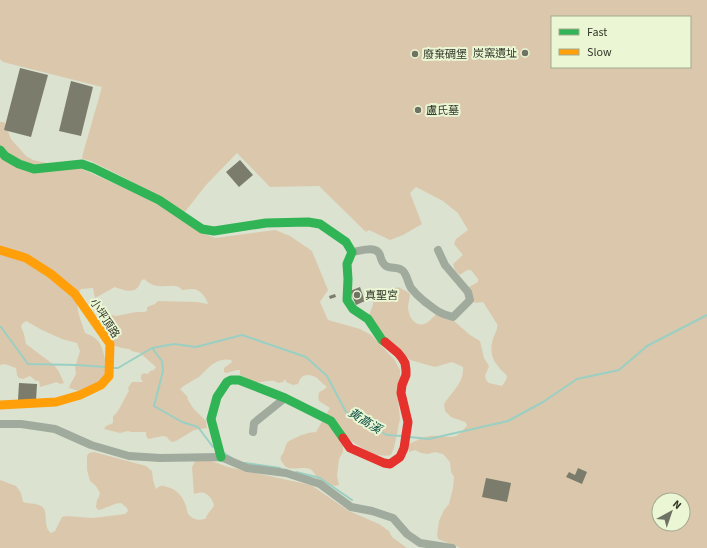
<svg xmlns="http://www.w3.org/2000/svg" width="707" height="548" viewBox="0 0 707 548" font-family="'Source Sans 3','Noto Sans TC',sans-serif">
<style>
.green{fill:#dbc8ac;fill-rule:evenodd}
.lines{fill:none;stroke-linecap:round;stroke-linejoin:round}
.stream{stroke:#9acfc3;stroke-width:2}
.building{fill:#7b7c6b}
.street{stroke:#a0ab9e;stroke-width:8}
.fast{stroke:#30b455;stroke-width:9}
.slow{stroke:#ff9f0a;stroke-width:9}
.jam{stroke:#e5322d;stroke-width:9}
.poi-dot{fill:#6e7364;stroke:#ebf7d4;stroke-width:1.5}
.labels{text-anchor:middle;stroke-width:4;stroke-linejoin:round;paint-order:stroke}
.poi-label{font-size:11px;fill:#33372a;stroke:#ebf7d4;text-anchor:start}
.street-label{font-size:11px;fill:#33372a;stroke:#ebf7d4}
.water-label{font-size:12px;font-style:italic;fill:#004640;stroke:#ebf7d4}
</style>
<rect width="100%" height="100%" fill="#dbe2cf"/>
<path class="green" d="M0,0H707V548H461L438,539L437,535L439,521L444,510L449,504L453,488L454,477L451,472L450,462L443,454L435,452L428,454L421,453L415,450L409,452V444C416,441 422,437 430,436C447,434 455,444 467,425L465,422L451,417L445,411L444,404C452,392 464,383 463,367L452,362L435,367L410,360L393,347L369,315L373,305V299L398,287L406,291L410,294C410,298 408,303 408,307C408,315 414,327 424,324C429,323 432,317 437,314L454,321L470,335L480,341L484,358L489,366L485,376L486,380L489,383L502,386L506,380L507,376C504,372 500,370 498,366C490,357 490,346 494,336C496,331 498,329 497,324L483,302L475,303L472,300L469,287L478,282V279L471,270H467L460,275L455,270L453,264L463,255L454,244L456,239L468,230L458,213L443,201L416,187L410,193L422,224L403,235L390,240L369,230L366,232L319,186L270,187L237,153L206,185L184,213L127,179L91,161L83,159L82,157L102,87L3,62L0,59ZM552,17H690V67H552ZM659,500H683V524H659Z
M0,122H4L6,126L11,139L26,156L33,160L51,164L75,166L158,203L203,233L215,238L275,230L290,236L312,251L328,290L320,302L328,320L360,329L371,335L394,359L400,370V378L398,399L400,419L394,448L391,455C376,459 360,447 349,439L343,446V452L339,459L337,476L339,485L335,486L319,482C317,478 314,471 310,469C300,465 288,474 282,462C281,460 280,459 281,456C282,454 284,453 284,451C288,441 285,443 295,438C301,435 309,432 316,432L330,408L319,401C317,389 321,393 327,387C323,384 320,381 317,378C313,375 304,373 301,378C299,380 299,382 298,384L293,385L286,382L285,379L283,382L278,383C272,378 263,383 256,382C251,381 245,377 240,375V370H237L226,373L224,372V368L232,362L231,360C222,358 214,362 208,368C205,371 202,374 199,377C192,381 186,384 180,389L187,396L188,400L193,408L206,421L207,428L194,430L176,441L172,442L169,440L167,437L163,436L148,439L146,435V432H131L128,431L120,433L104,429L106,426L113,423V416C119,411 120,407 124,400C125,397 127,394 129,391L128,388L132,382H143L141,379V375L144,373L148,374L150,371L154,370L156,367L140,353L132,351L129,349L122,348L113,345V334L106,333L99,325L102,323L104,320L103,316L107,314L116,316L136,312H144L147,311V307L155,304L158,301L197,302L208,304C206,297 200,289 192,289C189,289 185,290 182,290C177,283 167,287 159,286C153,286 149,283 144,279L141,281C137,295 125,291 115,287L95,298L93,288L81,289C72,302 81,320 85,333C88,334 93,336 96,339C105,347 106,366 108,378L79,391L69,388L70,385L76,374L75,367L80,351L77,343L62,339L42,330L26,321L22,324L21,327L24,334L26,344L54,365L59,372L64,383L60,384L57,382L40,387L39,381H36L30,376L23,379L19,378L17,375L16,368L5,364L0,365Z
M94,452L146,466L152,471L153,480L156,489C160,485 162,485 167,487C177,489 183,497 186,506C187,509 187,513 189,515C193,520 202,521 206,518L207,515L214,506C214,502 209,494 204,493C202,492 197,493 194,494L192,467L198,456L228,467L311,485L349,511L379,524L389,531L392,537L407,548H0V480L16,486L21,493L23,502C28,504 34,503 39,505C51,509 41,525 51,533L55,531L62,517L66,516L93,518L125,514L128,511L127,508L121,503C113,503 106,509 98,510L96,507L97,500L99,497L100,493L96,486L90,481L87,470V456L89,453Z"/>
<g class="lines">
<path class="stream" d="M0,327H1L28,364L76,365L106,367
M152,348L162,361L163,371L154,406L182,422L198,427L213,447
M112,368H118L152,348L174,344L196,347L242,335L306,357L327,376L346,412L387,435L402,436
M410,437L429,439L508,421L543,402L577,379L619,370L647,346L707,315
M224,453L232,458
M245,463L280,468
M296,472L320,478L352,500"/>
</g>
<path class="building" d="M20,68L48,75L31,137L4,130Z
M71,81L93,87L81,136L59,131Z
M240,160L253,175L239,187L226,172Z
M360,287L365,301L356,305L350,291Z
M335,294L336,297L330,299L329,296Z
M19,383L37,384L36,401L18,400Z
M578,468L587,472L582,484L566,477L569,472L575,475Z
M486,478L511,483L507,502L482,497Z"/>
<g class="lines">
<path class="street" d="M352,252C361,251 376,245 380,255C381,260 382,263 386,266C391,269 399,266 403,271C407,275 408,283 411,288C415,293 419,297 424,301C436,310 438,313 453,317L470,300L468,292L445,265L438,250
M0,424H21L55,429L91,445L129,456L160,458L221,457L247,468L286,473L320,484L351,507L372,511L393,518L407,534L420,543L452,548
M253,432L254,423L285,398"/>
<path class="fast" d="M0,150L5,156L19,164L34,169L82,164L93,168L159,200L202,229L214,231L266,223L308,222L320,224L346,242L352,252L347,264L348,279L347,300L353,309L368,319L382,340L385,342
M221,457L211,419L217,397L227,382L231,380H239L285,398L331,421L343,438"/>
<path class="slow" d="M0,250L26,258L51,274L75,294L110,344L109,376L101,385L80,395L56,402L0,405"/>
<path class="jam" d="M343,438L350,448L384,463L390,464L400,457L404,448L408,422L401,393L402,385L406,375V370L405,363L402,358L398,353L385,342"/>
</g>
<g class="poi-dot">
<circle cx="525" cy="53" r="4"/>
<circle cx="415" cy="54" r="4"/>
<circle cx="418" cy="110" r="4"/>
<circle cx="357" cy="295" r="4"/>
</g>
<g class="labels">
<g class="poi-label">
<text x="517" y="57" text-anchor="end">炭窯遺址</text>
<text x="423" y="58">廢棄碉堡</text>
<text x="426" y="114">盧氏墓</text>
<text x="365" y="299">真聖宮</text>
</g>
<g class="street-label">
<text transform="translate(105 318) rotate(57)" y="4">小坪頂路</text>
</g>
<g class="water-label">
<text transform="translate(365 421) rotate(32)" y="4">黃高溪</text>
</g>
</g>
<rect x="551" y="16" width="140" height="52" fill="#ebf7d4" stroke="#a1aa90"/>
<rect x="559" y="29" width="20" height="6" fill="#30b455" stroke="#a1aa90"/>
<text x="587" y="36" font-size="12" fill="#33372a">Fast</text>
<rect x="559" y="49" width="20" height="6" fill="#ff9f0a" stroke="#a1aa90"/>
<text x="587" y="56" font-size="12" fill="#33372a">Slow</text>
<g transform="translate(671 512) rotate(40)"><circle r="19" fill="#ebf7d4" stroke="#a1aa90"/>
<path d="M0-3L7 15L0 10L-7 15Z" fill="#6e7364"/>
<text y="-6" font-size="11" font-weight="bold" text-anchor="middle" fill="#33372a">N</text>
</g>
</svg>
